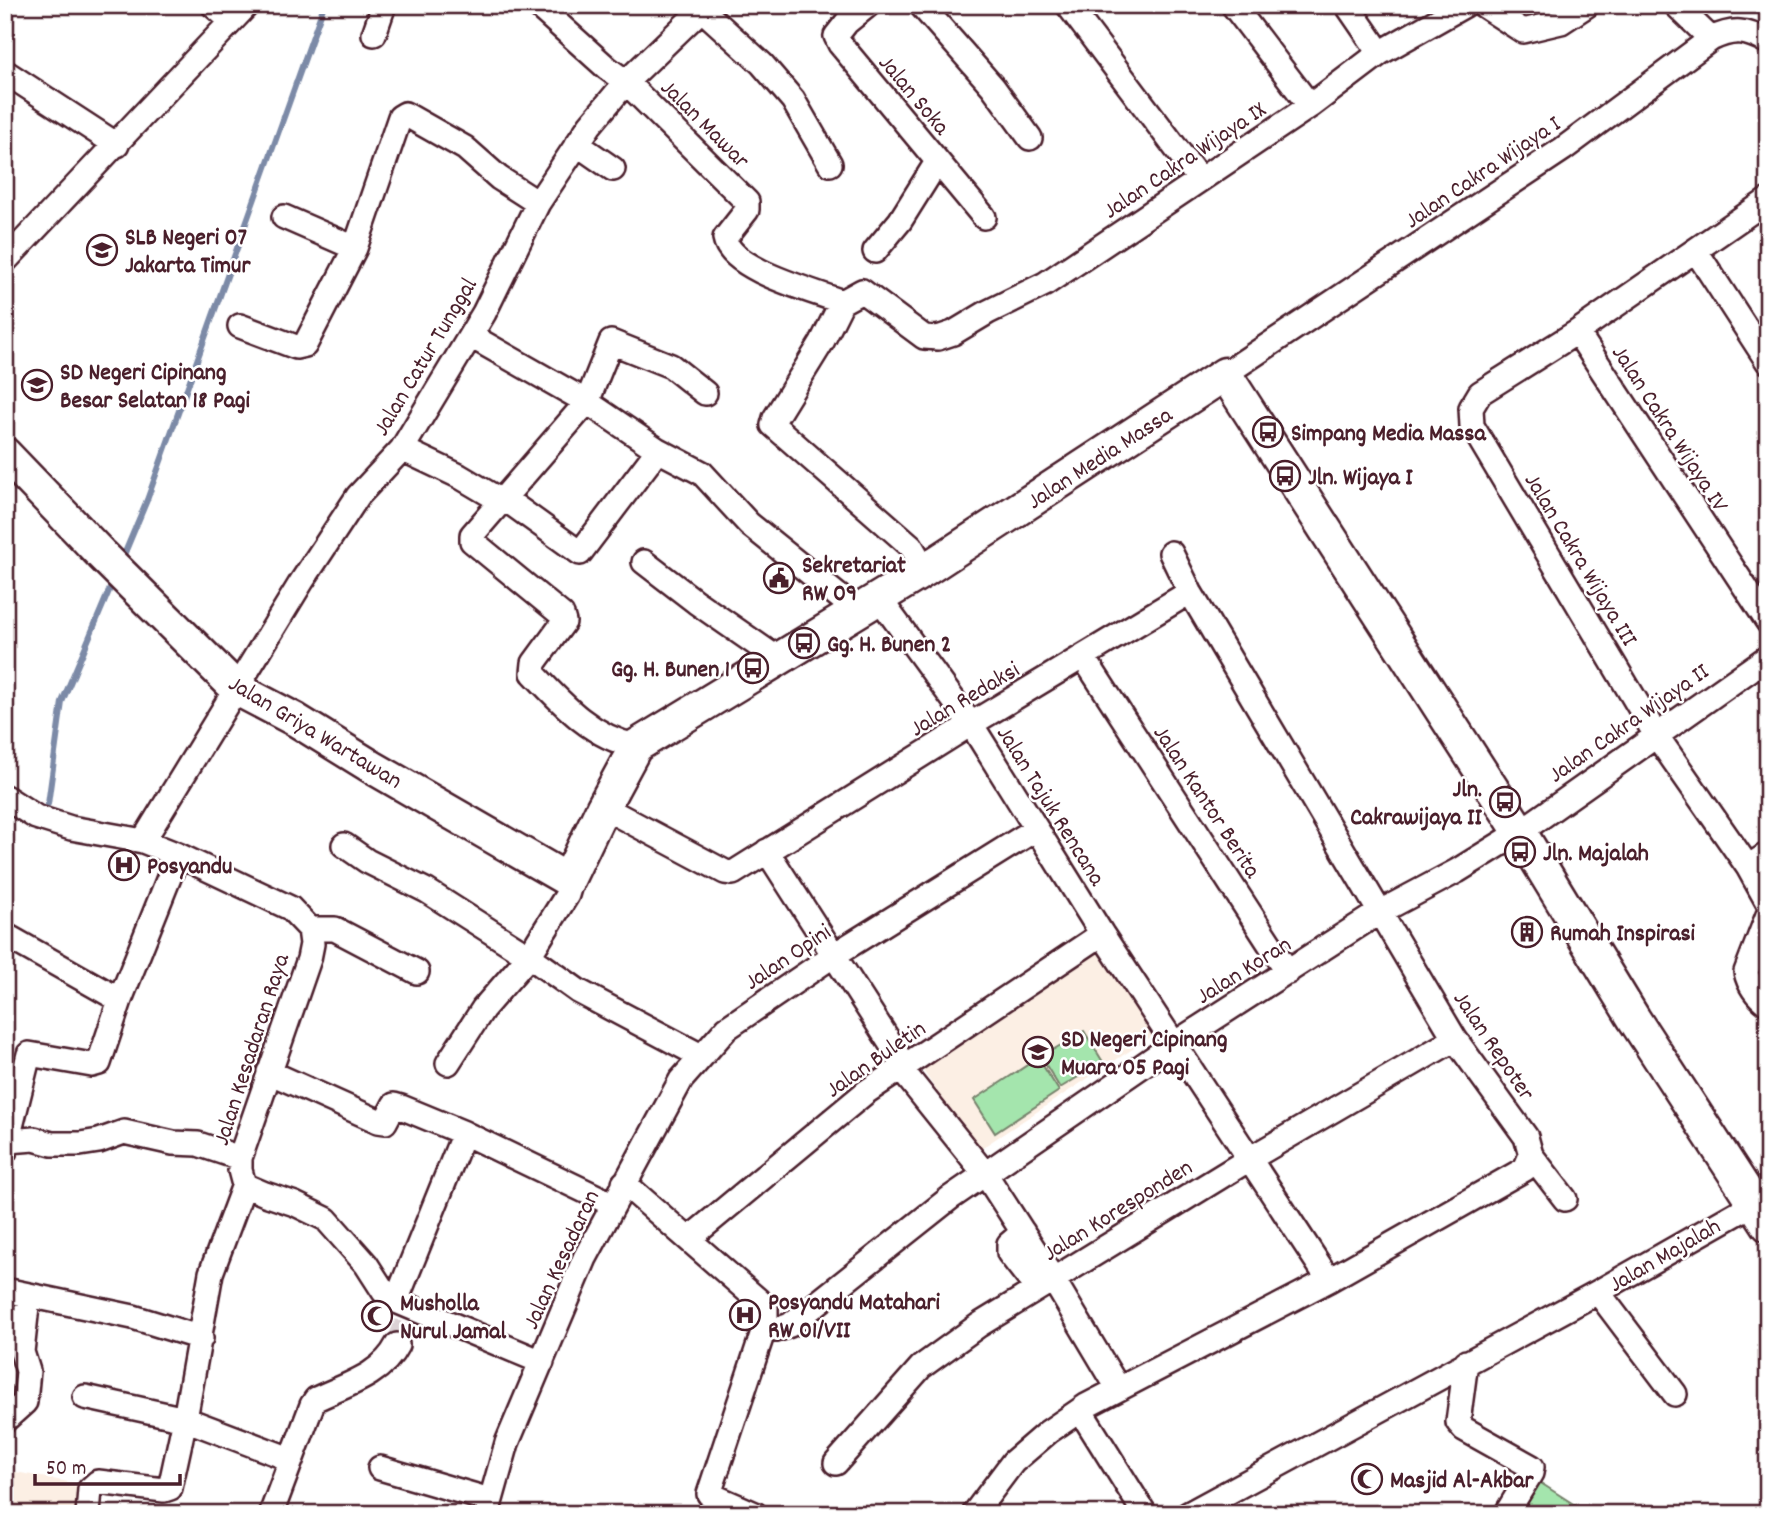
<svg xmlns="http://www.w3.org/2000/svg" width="1773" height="1519" viewBox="0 0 1773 1519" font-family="Dekko,sans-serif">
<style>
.built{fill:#fcefe4}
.green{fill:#a4e5ad;stroke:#77826c;stroke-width:2}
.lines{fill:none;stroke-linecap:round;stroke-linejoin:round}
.stream{stroke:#7b8aa7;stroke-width:6}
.street-tunnel{stroke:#dbd2d5;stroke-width:23;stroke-dasharray:23 11;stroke-linecap:butt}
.street-casing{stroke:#4a1f2b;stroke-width:28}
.secondary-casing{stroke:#4a1f2b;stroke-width:37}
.street{stroke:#fff;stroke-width:23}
.secondary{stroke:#fff;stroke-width:32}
.labels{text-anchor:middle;stroke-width:5;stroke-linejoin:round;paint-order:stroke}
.street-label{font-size:24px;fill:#4a1f2b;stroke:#fff}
.poi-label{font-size:24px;font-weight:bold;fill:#4a1f2b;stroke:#fff;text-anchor:start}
</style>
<rect width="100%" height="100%" fill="#fff"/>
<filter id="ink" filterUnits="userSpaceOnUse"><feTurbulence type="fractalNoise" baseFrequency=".0143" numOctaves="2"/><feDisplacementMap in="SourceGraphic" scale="14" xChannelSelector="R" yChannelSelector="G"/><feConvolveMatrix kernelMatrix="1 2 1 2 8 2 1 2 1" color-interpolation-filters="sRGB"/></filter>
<g filter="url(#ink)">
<path class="built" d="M1099,952L1154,1035L977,1151L922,1069Z
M5,1470L84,1485L91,1514H5Z"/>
<path class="green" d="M1084,1031L1103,1062L1060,1088L1041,1057Z
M1038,1058L1059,1091L995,1133L974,1100Z
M1536,1480L1589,1514H1514Z"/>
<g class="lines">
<path class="stream" d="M121,562L147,500L324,5
M48,804L62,702L114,579"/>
<path class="street-tunnel" d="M397,1345L408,1320"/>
<g class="street-casing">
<path id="street" d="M213,5L231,21
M537,5L607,68L626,82L747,202V210L725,238C730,270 815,291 842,302
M697,5L762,64L793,100L830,164
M868,5L847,22L836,36L840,44L984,217
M921,5L993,87L1030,138
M1068,5L1200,180
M1233,5L1310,106
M1347,5L1380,53
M1483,5L1523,31L1561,22L1587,5
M1676,5L1711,39
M374,34L384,5
M5,72L117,145
M577,144L613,169
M1768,200L1577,332L1480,393L1471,408L1472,426L1656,735L1748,867L1768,903
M284,217L355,248
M875,251L900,221L937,162
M1696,251L1768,362
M5,261L247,5
M240,326L296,347L305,345L355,248L400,117L405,114L465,148L499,178L538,203
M1577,332L1768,622
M471,336L587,402L658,450L702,473L749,524L857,611
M1225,374L1563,149L1711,39C1734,28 1746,30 1768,42
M402,449L459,476L503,502L512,504L580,553L658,450
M1171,553L1190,592L1455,1039L1526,1137L1531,1155L1565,1199
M644,562L696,602L778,659
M925,570L911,546L773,425L775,418L822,342L842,302L862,291L924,337L938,338L953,333L988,312L1045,284L1310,106L1380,53L1465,5
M879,598L971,724L1102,934L1329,1280
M1084,658L1288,972
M636,746C593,738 562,704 533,673L534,663L564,622L562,615L472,541V535L587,402L611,342L671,366L705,393
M5,797L36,817L71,828L143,841L178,855L290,908L310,929L312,944L309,959L240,1158V1170L244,1185
M603,807L725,872L733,873L971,724L1190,592
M143,841L302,581L358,496L402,449L484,313L538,203L590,125L626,82L706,5
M344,845L367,861L427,891L529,956L578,991L701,1056
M767,851L889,1041L897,1054L901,1069L986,1175L1053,1279L1118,1388
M1748,867L1768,854
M1768,915L1746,972C1749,985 1757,996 1768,1004
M310,929H335L417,972
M5,935L120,1000
M448,1063L483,1009L529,956L567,895L570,885L568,880
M269,1072L378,1121L385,1122L394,1105L401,1107L464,1133L612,1204
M9,1141L34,1139L52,1144H80L99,1141L124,1132L173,1143L198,1144L240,1158
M5,1151L29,1054L92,1065L99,1063L120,1000L178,855
M624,1183L766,1307V1323L709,1494L755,1514
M244,1185L265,1194L295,1204L326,1219L366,1264L384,1292L396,1301L542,1362
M244,1185L211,1273L185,1419L290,1459
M1023,1232L1009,1244V1253L1037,1289
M690,1238L866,1092L1102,934
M5,1290L133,1317L201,1338
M1598,1292L1675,1394
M396,1301L464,1133
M766,1323L776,1330L790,1325L950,1198L1174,1044L1378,913L1457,871L1520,832L1768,657
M1466,1362L1458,1422L1464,1429L1532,1467L1531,1473L1506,1514
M85,1397L185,1419L170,1488L164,1490L98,1482L90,1489L88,1514
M1080,1410L1145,1514
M5,1420L25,1402L28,1371L22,1352L28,1297
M836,1463L921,1367L979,1325L1251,1158L1455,1039
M380,1468L490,1500
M271,1514L312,1405L316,1399C346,1385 382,1375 397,1345
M487,1514L507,1443L585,1258L681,1080L727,1028L834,955L1036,829
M974,1514L1013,1462L1048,1432L1086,1406L1329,1280L1525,1169L1531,1155
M1188,1514L1598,1292L1753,1204"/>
</g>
<g class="secondary-casing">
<path id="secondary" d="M5,454L102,555L237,689L296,720L372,767L568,880L603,807L636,746L925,570L1225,374L1520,832L1634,1019L1768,1225"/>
</g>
<use href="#street" class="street"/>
<use href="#secondary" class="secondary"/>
</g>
</g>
<defs>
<g id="school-ring" transform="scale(1.575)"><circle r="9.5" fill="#fff" stroke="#4a1f2b" stroke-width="1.5"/><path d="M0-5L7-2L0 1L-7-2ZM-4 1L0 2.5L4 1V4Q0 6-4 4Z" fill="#4a1f2b"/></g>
<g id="bus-ring" transform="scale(1.575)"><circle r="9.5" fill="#fff" stroke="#4a1f2b" stroke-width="1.5"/><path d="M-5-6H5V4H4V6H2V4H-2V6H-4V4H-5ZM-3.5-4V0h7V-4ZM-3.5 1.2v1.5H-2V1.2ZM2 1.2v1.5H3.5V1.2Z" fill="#4a1f2b"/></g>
<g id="civic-ring" transform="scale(1.575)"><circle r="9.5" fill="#fff" stroke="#4a1f2b" stroke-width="1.5"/><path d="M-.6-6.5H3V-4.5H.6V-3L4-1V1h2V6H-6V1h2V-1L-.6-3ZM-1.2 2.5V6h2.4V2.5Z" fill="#4a1f2b"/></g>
<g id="hospital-ring" transform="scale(1.575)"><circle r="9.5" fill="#fff" stroke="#4a1f2b" stroke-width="1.5"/><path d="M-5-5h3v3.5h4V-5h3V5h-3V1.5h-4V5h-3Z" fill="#4a1f2b"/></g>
<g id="building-ring" transform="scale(1.575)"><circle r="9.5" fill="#fff" stroke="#4a1f2b" stroke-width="1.5"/><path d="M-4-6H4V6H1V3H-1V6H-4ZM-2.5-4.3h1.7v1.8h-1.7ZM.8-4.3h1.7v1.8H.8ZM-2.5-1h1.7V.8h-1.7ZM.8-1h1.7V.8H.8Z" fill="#4a1f2b"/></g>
<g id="mosque-ring" transform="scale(1.575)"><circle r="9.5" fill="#fff" stroke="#4a1f2b" stroke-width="1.5"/><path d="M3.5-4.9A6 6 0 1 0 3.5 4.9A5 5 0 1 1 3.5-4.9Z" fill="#4a1f2b"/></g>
</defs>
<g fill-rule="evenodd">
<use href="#school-ring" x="102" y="250"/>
<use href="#school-ring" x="37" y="385"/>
<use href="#bus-ring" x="1268" y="432"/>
<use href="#bus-ring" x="1285" y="476"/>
<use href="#civic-ring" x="779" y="578"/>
<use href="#bus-ring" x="804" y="643"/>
<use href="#bus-ring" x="753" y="668"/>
<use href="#bus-ring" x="1505" y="802"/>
<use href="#bus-ring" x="1520" y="852"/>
<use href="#hospital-ring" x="124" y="865"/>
<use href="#building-ring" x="1527" y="932"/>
<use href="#school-ring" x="1038" y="1052"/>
<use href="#hospital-ring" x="745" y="1315"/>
<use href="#mosque-ring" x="377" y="1316"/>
<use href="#mosque-ring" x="1367" y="1479"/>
</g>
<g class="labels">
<g class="street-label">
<text transform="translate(915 94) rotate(50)" y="8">Jalan Soka</text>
<text transform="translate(706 123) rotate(45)" y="8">Jalan Mawar</text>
<text transform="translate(1184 159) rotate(-34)" y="8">Jalan Cakra Wijaya IX</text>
<text transform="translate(1482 171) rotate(-34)" y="8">Jalan Cakra Wijaya I</text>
<text transform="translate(424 356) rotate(-59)" y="8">Jalan Catur Tunggal</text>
<text transform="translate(1671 428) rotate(57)" y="8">Jalan Cakra Wijaya IV</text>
<text transform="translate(1099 457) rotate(-33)" y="8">Jalan Media Massa</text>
<text transform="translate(1582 559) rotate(59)" y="8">Jalan Cakra Wijaya III</text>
<text transform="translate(964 698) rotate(-31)" y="8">Jalan Redaksi</text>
<text transform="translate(1628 722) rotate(-35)" y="8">Jalan Cakra Wijaya II</text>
<text transform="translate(316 731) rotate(31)" y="8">Jalan Griya Wartawan</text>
<text transform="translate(1208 801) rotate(57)" y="8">Jalan Kantor Berita</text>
<text transform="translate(1052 805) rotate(58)" y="8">Jalan Tajuk Rencana</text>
<text transform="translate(787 956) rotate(-34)" y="8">Jalan Opini</text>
<text transform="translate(1243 969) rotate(-32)" y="8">Jalan Koran</text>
<text transform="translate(1495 1045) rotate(56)" y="8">Jalan Repoter</text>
<text transform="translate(250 1049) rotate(-72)" y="8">Jalan Kesadaran Raya</text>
<text transform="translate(875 1058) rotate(-35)" y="8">Jalan Buletin</text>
<text transform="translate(1117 1209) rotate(-32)" y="8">Jalan Koresponden</text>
<text transform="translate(1664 1254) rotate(-30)" y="8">Jalan Majalah</text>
<text transform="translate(560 1259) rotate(-65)" y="8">Jalan Kesadaran</text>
</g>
<g class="poi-label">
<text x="125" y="244">SLB Negeri 07<tspan x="125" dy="28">Jakarta Timur</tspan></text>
<text x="60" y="379">SD Negeri Cipinang<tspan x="60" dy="28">Besar Selatan 18 Pagi</tspan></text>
<text x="1291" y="440">Simpang Media Massa</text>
<text x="1308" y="484">Jln. Wijaya I</text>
<text x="802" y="572">Sekretariat<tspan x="802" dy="28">RW 09</tspan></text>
<text x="827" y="651">Gg. H. Bunen 2</text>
<text x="730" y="676" text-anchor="end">Gg. H. Bunen 1</text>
<text x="1482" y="796" text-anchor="end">Jln.<tspan x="1482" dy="28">Cakrawijaya II</tspan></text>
<text x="1543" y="860">Jln. Majalah</text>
<text x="147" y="873">Posyandu</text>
<text x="1550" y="940">Rumah Inspirasi</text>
<text x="1061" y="1046">SD Negeri Cipinang<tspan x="1061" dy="28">Muara 05 Pagi</tspan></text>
<text x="768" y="1309">Posyandu Matahari<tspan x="768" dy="28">RW 01/VII</tspan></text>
<text x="400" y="1310">Musholla<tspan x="400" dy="28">Nurul Jamal</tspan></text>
<text x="1390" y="1487">Masjid Al-Akbar</text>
</g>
</g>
<rect width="1773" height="1519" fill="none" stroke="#fff" stroke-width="28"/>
<rect x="14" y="14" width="1745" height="1491" fill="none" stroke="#4a1f2b" stroke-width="2.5" filter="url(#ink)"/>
<path d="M35 1474v10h145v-10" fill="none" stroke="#4a1f2b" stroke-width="3.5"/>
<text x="46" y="1474" font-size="21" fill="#4a1f2b" stroke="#ffffff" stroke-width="5" paint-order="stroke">50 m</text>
</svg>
